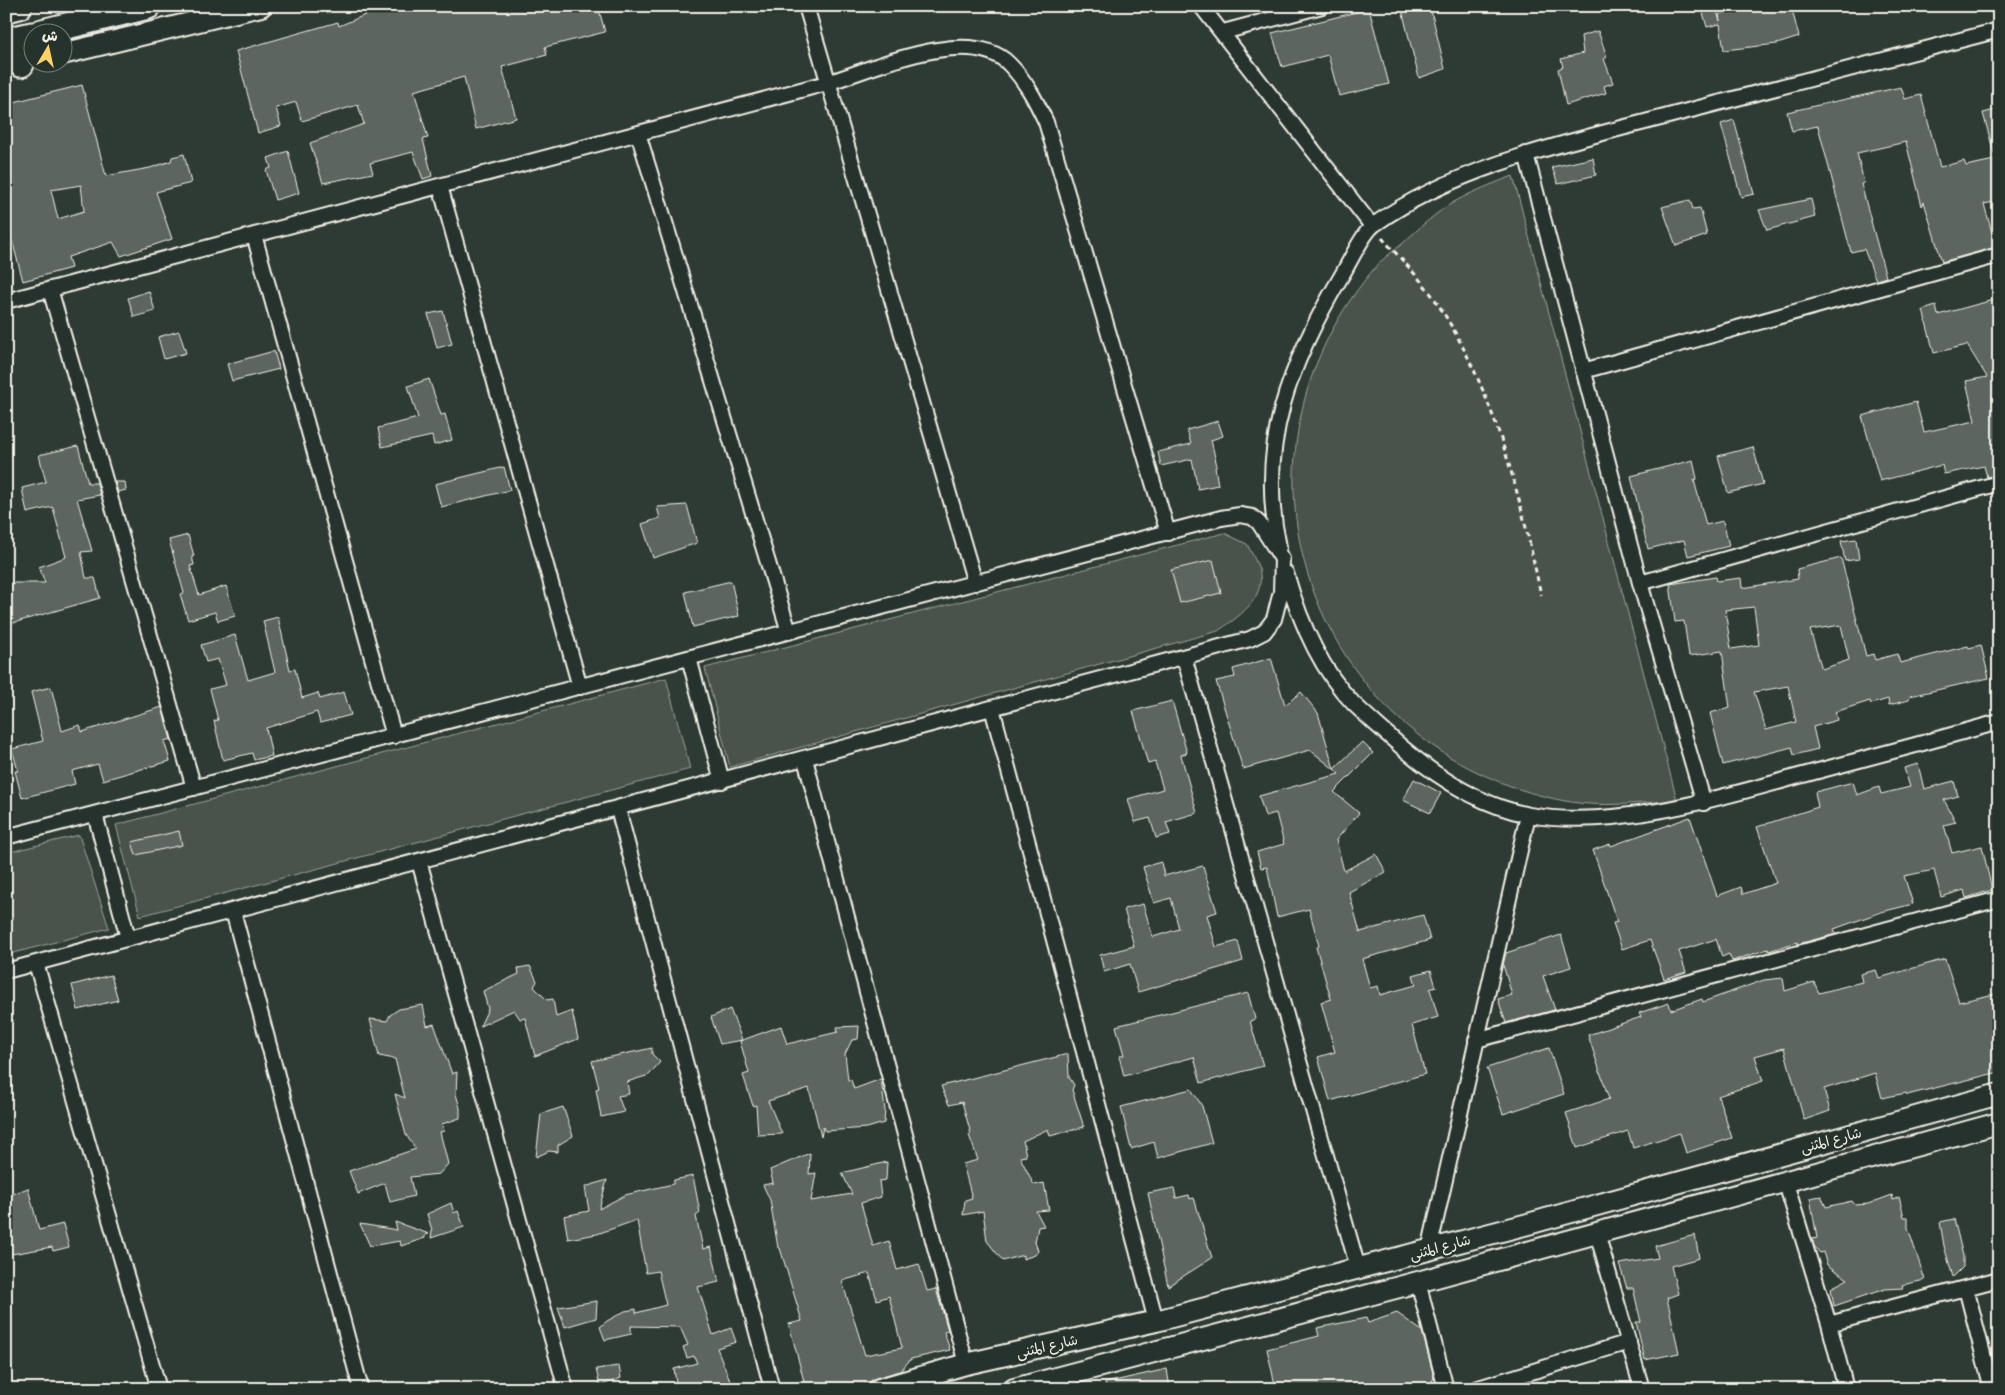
<svg xmlns="http://www.w3.org/2000/svg" width="2005" height="1395" viewBox="0 0 2005 1395" font-family="Pangolin,'Playpen Sans Arabic',sans-serif">
<style>
.green{fill:#48524c;stroke:#9ea29a}
.building{fill:#5c655e;stroke:#f4f1e8;fill-rule:evenodd}
.lines{fill:none;stroke-linecap:round;stroke-linejoin:round}
.street-casing{stroke:#f4f1e8;stroke-width:18}
.secondary-casing{stroke:#f4f1e8;stroke-width:24}
.highway-casing{stroke:#f4f1e8;stroke-width:29}
.path{stroke:#f4f1e8;stroke-width:3;stroke-dasharray:5 4;stroke-linecap:butt}
.street{stroke:#26332d;stroke-width:14}
.secondary{stroke:#26332d;stroke-width:20}
.highway{stroke:#26332d;stroke-width:25}
.labels{text-anchor:middle;stroke-width:5;stroke-linejoin:round;paint-order:stroke}
.street-label{font-size:14px;fill:#f4f1e8;stroke:#26332d}
</style>
<rect width="100%" height="100%" fill="#2e3b34"/>
<filter id="ink" filterUnits="userSpaceOnUse"><feTurbulence type="fractalNoise" baseFrequency=".02" numOctaves="2"/><feDisplacementMap in="SourceGraphic" scale="10" xChannelSelector="R" yChannelSelector="G"/><feConvolveMatrix kernelMatrix="1 2 1 2 8 2 1 2 1" color-interpolation-filters="sRGB"/></filter>
<g filter="url(#ink)">
<path class="green" d="M1513,176L1677,800C1640,803 1602,808 1565,801C1315,753 1208,466 1373,270C1381,260 1392,252 1402,244C1413,234 1423,224 1435,215C1457,197 1487,186 1513,176Z
M1224,533L1247,544C1251,552 1256,561 1259,569C1267,599 1238,617 1218,631L730,767L705,668Z
M666,678L690,769L140,916L116,825Z
M79,835L109,928L6,955V853Z"/>
<path class="building" d="M396,6H598L605,32L545,47L547,55L502,67L516,118L476,129L464,77L414,91L428,138L423,139L432,176L423,179L413,152L370,163L373,173L323,183L310,143L364,124L358,105L302,121L296,102L276,108L281,126L258,133L236,51L338,22L339,26L372,12L397,10Z
M1401,6H1430L1445,69L1419,78Z
M1701,6H1715L1720,21L1719,14L1754,6H1791L1799,37L1777,44L1724,50L1720,24L1707,27Z
M1369,9L1389,84L1339,96L1328,55L1282,67L1272,33Z
M1598,31L1607,57L1604,59L1613,83L1604,86L1606,93L1566,105L1558,69L1563,67L1561,59L1583,53L1581,36Z
M82,85L106,176L150,168L171,161L172,157L184,154L191,183L156,192L172,239L121,256L113,242L68,257L71,268L23,281L6,218V104ZM81,185L84,211L58,219L51,190Z
M1901,87L1905,99L1921,95L1940,167L1964,161L1966,166L1999,159V201L1984,204L1996,247L1942,262L1924,202L1922,206L1906,142L1857,153L1864,183L1861,184L1886,277L1876,280L1864,249L1851,252L1818,126L1792,131L1787,112Z
M1999,109V153H1994L1983,113Z
M1734,120L1754,194L1741,197L1721,124Z
M288,151L299,193L275,200L266,170L271,168L268,158Z
M1593,158L1596,175L1558,184L1552,167Z
M1811,199L1815,217L1767,230L1759,210Z
M1690,200L1693,209L1700,208L1707,235L1676,246L1662,207Z
M149,291L155,311L134,317L128,298Z
M1993,300L1999,322V474L1987,477L1984,466L1944,474L1942,465L1880,481L1862,416L1916,402L1924,432L1975,421L1966,381L1987,377L1967,345L1934,353L1923,310L1936,306L1938,315Z
M443,311L452,344L437,348L428,314Z
M179,331L186,353L164,359L158,337Z
M274,351L279,369L232,381L227,364Z
M429,379L441,415L445,414L452,440L434,445L432,436L382,447L378,428L418,418L408,386Z
M1218,421L1223,436L1211,440L1217,466L1215,467L1218,485L1198,489L1192,459L1161,466L1158,452L1191,444L1187,430Z
M78,446L88,483H97L100,495L77,499L92,551L81,552L86,578H95L100,598L6,625V583H45L39,567L66,557L53,508L52,507L27,513L22,488L46,482L39,455Z
M1753,447L1763,484L1728,493L1718,456Z
M1693,460L1697,479L1694,480L1706,525L1723,521L1729,546L1688,556L1684,540L1648,549L1631,476Z
M504,467L510,490L441,507L435,484Z
M115,482H125L126,490L118,492Z
M687,505L697,543L653,558L642,524L660,518L657,507Z
M188,535L194,556H192L194,565L190,566L199,595L226,586L235,616L218,621L215,612L188,620L180,594L184,593L169,540Z
M1856,539L1859,559L1845,561L1841,541Z
M1841,558L1866,656L1873,654L1875,660L1897,654L1900,663L1968,646L1969,648L1981,645L1989,678L1910,696L1909,700L1889,705L1888,699L1871,704L1870,701L1835,712L1837,720L1813,727L1818,749L1794,755L1792,747L1723,765L1710,713L1730,708L1722,651L1689,656L1684,621L1675,622L1670,584L1716,577L1717,581L1741,578L1742,588L1798,579L1797,569ZM1754,607L1759,645L1731,649L1725,610ZM1841,625L1849,660L1822,669L1810,630ZM1788,686L1796,722L1766,730L1754,692Z
M1213,560L1221,593L1180,603L1171,570Z
M731,581L739,616L693,627L685,592Z
M278,617L290,670L295,669L302,698L318,693L320,699L344,692L351,715L320,723L317,712L266,728L272,756L254,760L252,753L223,760L214,721L218,720L210,689L226,685L218,659L206,662L201,645L235,635L248,680L275,672L263,621Z
M1271,658L1285,705L1301,692L1318,713L1334,769L1310,750L1243,769L1216,681L1235,677L1233,669Z
M51,687L62,731L80,725L82,732L162,707L171,739L164,741L170,761L103,780L98,764L72,771L75,784L22,798L15,771H18L12,749L43,741L31,692Z
M1172,701L1187,753L1181,755L1197,813L1166,822L1170,834L1156,838L1150,818L1135,822L1128,799L1163,789L1155,762L1148,764L1133,711Z
M1362,742L1373,753L1334,792L1359,813L1336,840L1344,871L1376,854L1386,872L1349,892L1360,932L1423,915L1430,940L1362,959L1370,988L1378,986L1380,995L1416,985L1413,975L1431,970L1436,987L1430,989L1438,1017L1412,1025L1425,1074L1330,1101L1318,1057L1335,1052L1321,1002L1331,999L1316,947L1319,946L1309,909L1277,917L1267,867L1261,868L1257,852L1284,844L1276,813L1265,816L1259,796L1339,774L1334,769Z
M1918,764L1924,789L1954,781L1958,796L1944,800L1956,822L1944,825L1952,853L1982,846L1992,890L1966,898L1964,890L1941,897L1934,870L1904,876L1913,904L1881,912L1834,929L1836,934L1798,944L1797,942L1769,951L1768,949L1732,961L1729,954L1722,957L1716,939L1679,951L1686,972L1664,979L1650,940L1622,949L1613,923L1617,922L1593,850L1610,844L1611,846L1690,817L1717,896L1741,887L1743,894L1776,883L1757,827L1818,807L1815,792L1853,782L1857,795L1879,787L1881,794L1910,787L1904,768Z
M1414,779L1441,793L1430,813L1403,800Z
M179,831L182,845L136,855L132,842Z
M1161,862L1164,876L1203,866L1217,912L1207,915L1216,947L1238,941L1243,961L1138,992L1130,964L1104,972L1100,955L1134,946L1124,909L1143,904L1153,937L1179,929L1171,898L1154,903L1143,867Z
M1561,935L1571,967L1543,976L1555,1010L1506,1023L1498,999L1512,995L1503,965L1506,953Z
M1945,959L1959,1002L1999,993V1072L1907,1095L1906,1093L1882,1098L1875,1073L1824,1089L1830,1111L1804,1120L1784,1048L1755,1056L1763,1081L1718,1096L1732,1138L1686,1153L1680,1133L1633,1148L1628,1131L1577,1148L1566,1113L1609,1099L1588,1035L1641,1017L1639,1013L1669,1003L1671,1010L1702,999L1703,1002L1764,980L1783,978L1785,991L1814,982L1819,993L1862,982L1860,974L1876,970L1879,978Z
M530,966L537,981L534,987L547,1000L553,999L556,1017L572,1011L578,1039L535,1056L525,1018L520,1019L514,1010L480,1026L488,1009L483,991L519,974L518,968Z
M111,975L118,1000L78,1010L72,985Z
M1248,993L1255,1019L1250,1021L1263,1066L1201,1083L1194,1057L1124,1076L1119,1056L1124,1055L1116,1026Z
M423,1005L427,1026L434,1024L452,1074L457,1072L456,1094L460,1108V1118L442,1124L444,1131L440,1132L448,1164L439,1174L410,1177L414,1196L390,1202L385,1183L358,1194L349,1171L416,1149L406,1135L395,1094L405,1098L395,1059L379,1056L370,1019L387,1021L390,1015L399,1009Z
M730,1009L742,1040L720,1044L711,1017Z
M781,1026L787,1044L838,1032L837,1027L859,1026L858,1039L852,1040L845,1054L848,1080H851L854,1089L881,1079L885,1110L884,1123L867,1128L825,1131L823,1127L821,1137L809,1088L768,1101L782,1134L758,1135L756,1105L753,1106L743,1075L749,1073L740,1041Z
M652,1048V1054L660,1062L649,1075L627,1082L629,1094L618,1096L624,1112L601,1117L596,1089L599,1088L592,1061Z
M1549,1048L1564,1094L1503,1114L1487,1068Z
M1068,1054L1069,1077L1074,1085L1072,1090L1084,1127L1050,1136L1048,1129L1023,1141L1026,1156L1020,1157L1034,1185L1044,1183L1049,1210L1036,1211L1044,1226L1038,1227L1035,1242L1038,1251L1035,1255L1023,1259V1255L1003,1261L987,1241L983,1211L963,1215L965,1200L972,1198L963,1164L978,1160L969,1135L971,1134L962,1102L949,1105L941,1086Z
M1191,1089L1202,1106L1212,1143L1158,1158L1154,1142L1131,1149L1121,1107Z
M563,1107L573,1136L558,1145V1152L549,1151L536,1157L541,1114Z
M810,1153L809,1174L816,1173L811,1201L852,1194L842,1173L887,1162L886,1180L879,1181L881,1197L861,1203L873,1246L889,1241L897,1270L919,1264L927,1291L936,1289L948,1330L944,1332L950,1350L911,1359L900,1371L876,1378L869,1383L846,1389H806L789,1324L802,1321L780,1248H778L770,1200L763,1185L773,1183L770,1170ZM869,1273L877,1300L889,1296L902,1348L865,1355L842,1281Z
M693,1176L700,1213L696,1216L703,1249L711,1247L719,1282L698,1287L713,1335L731,1328L736,1342L717,1348L730,1381L724,1389H677L674,1369L697,1363L694,1356L687,1358L683,1347L688,1345L680,1327L631,1326V1334L605,1340L600,1327L607,1321L625,1311L636,1309V1313L666,1305L658,1271L646,1273L637,1220L597,1234L568,1239L564,1216L589,1211L585,1187L607,1180L599,1209L625,1195L673,1184L674,1180Z
M28,1188L39,1230L63,1224L69,1247L53,1251L52,1247L6,1255V1207L10,1206L8,1196Z
M1174,1188L1176,1198L1189,1195L1190,1199L1194,1198L1212,1258L1168,1286L1148,1193Z
M1892,1195L1893,1200L1899,1197L1904,1217H1908V1228L1925,1280L1902,1285L1903,1288L1885,1289L1834,1306L1831,1288L1848,1279L1827,1265L1823,1252L1820,1253L1814,1246L1812,1239L1817,1238L1810,1198L1821,1196L1826,1207L1852,1201L1855,1205L1868,1204Z
M451,1203L454,1213L458,1211L464,1227L431,1238L432,1230L427,1214Z
M1954,1219L1963,1256V1267L1953,1277L1944,1246L1940,1222Z
M395,1222L429,1234L425,1235V1238L401,1246L400,1241L370,1246L360,1224L397,1230Z
M1695,1235L1699,1258L1671,1266L1678,1294L1667,1298L1679,1353L1645,1360L1636,1322H1641L1633,1288H1627L1619,1264L1658,1258L1655,1246Z
M597,1301L596,1318L565,1327L558,1307Z
M1397,1313L1422,1331L1434,1377L1429,1389H1391L1390,1385L1375,1389H1276L1267,1349L1319,1336L1317,1328L1366,1318L1368,1323Z
M619,1366L621,1378L600,1386L596,1369Z
M1167,1369L1170,1389H1106L1105,1383Z"/>
<g class="lines">
<g class="street-casing">
<path id="street" d="M806,6L975,583
M1201,6L1372,226
M1223,32L1322,6
M638,133L789,632
M1526,154L1640,583L1704,803
M440,186L580,687
M254,235L394,736
M50,289L194,788
M6,301L827,83C873,69 969,24 1009,64C1026,81 1036,101 1046,122L1168,533
M1583,371L1999,255
M1279,547C1256,445 1291,361 1342,275C1350,262 1363,232 1375,224C1458,165 1574,141 1672,115C1781,87 1890,59 1999,30
M1286,573C1299,619 1319,668 1353,703C1364,714 1376,724 1387,734C1426,770 1476,805 1529,815C1615,830 1720,798 1803,775C1868,758 1934,740 1999,722
M1640,583L1999,483
M1184,657L1358,1268
M689,658L722,781
M992,708L1156,1321
M805,759L966,1364
M618,809L772,1389
M95,814L128,938
M6,837L1221,518L1240,515L1252,517L1259,523L1282,559L1281,592L1274,619L1264,632L1250,639L6,971
M419,861L566,1389
M233,911L361,1389
M36,963L159,1389
M1476,1040L1999,899
M1785,1180L1829,1324L1846,1389
M1597,1233L1642,1389
M1429,1250L1528,815
M1418,1282L1446,1389
M1966,1288L1992,1389
M1829,1324L1999,1279
M1475,1389L1629,1342"/>
</g>
<g class="secondary-casing">
<path id="secondary" d="M62,54L261,6
M879,1389L966,1364L1156,1321L1528,1224L1999,1094
M1014,1389L1418,1282L1999,1123"/>
</g>
<g class="highway-casing">
<path id="highway" d="M6,9L19,6
M42,32L148,6
M14,39L21,64
M6,41L32,35"/>
</g>
<path class="path" d="M1382,238C1399,257 1419,277 1434,298C1494,388 1519,491 1541,595"/>
<use href="#street" class="street"/>
<use href="#secondary" class="secondary"/>
<use href="#highway" class="highway"/>
</g>
</g>
<g class="labels">
<g class="street-label">
<text transform="translate(1831 1140) rotate(-15)" y="5">شارع المثنى</text>
<text transform="translate(1440 1247) rotate(-15)" y="5">شارع المثنى</text>
<text transform="translate(1047 1346) rotate(-13)" y="5">شارع المثنى</text>
</g>
</g>
<rect width="2005" height="1395" fill="none" stroke="#26332d" stroke-width="25"/>
<rect x="12" y="12" width="1980" height="1370" fill="none" stroke="#f4f1e8" stroke-width="2" filter="url(#ink)"/>
<g transform="translate(48 48) rotate(9)"><circle r="24" fill="#26332d" stroke="#787f78"/>
<path d="M0-4L9 19L0 12L-9 19Z" fill="#ffd166"/>
<text y="-8" font-size="14" font-weight="bold" text-anchor="middle" fill="#f4f1e8">ش</text>
</g>
</svg>
